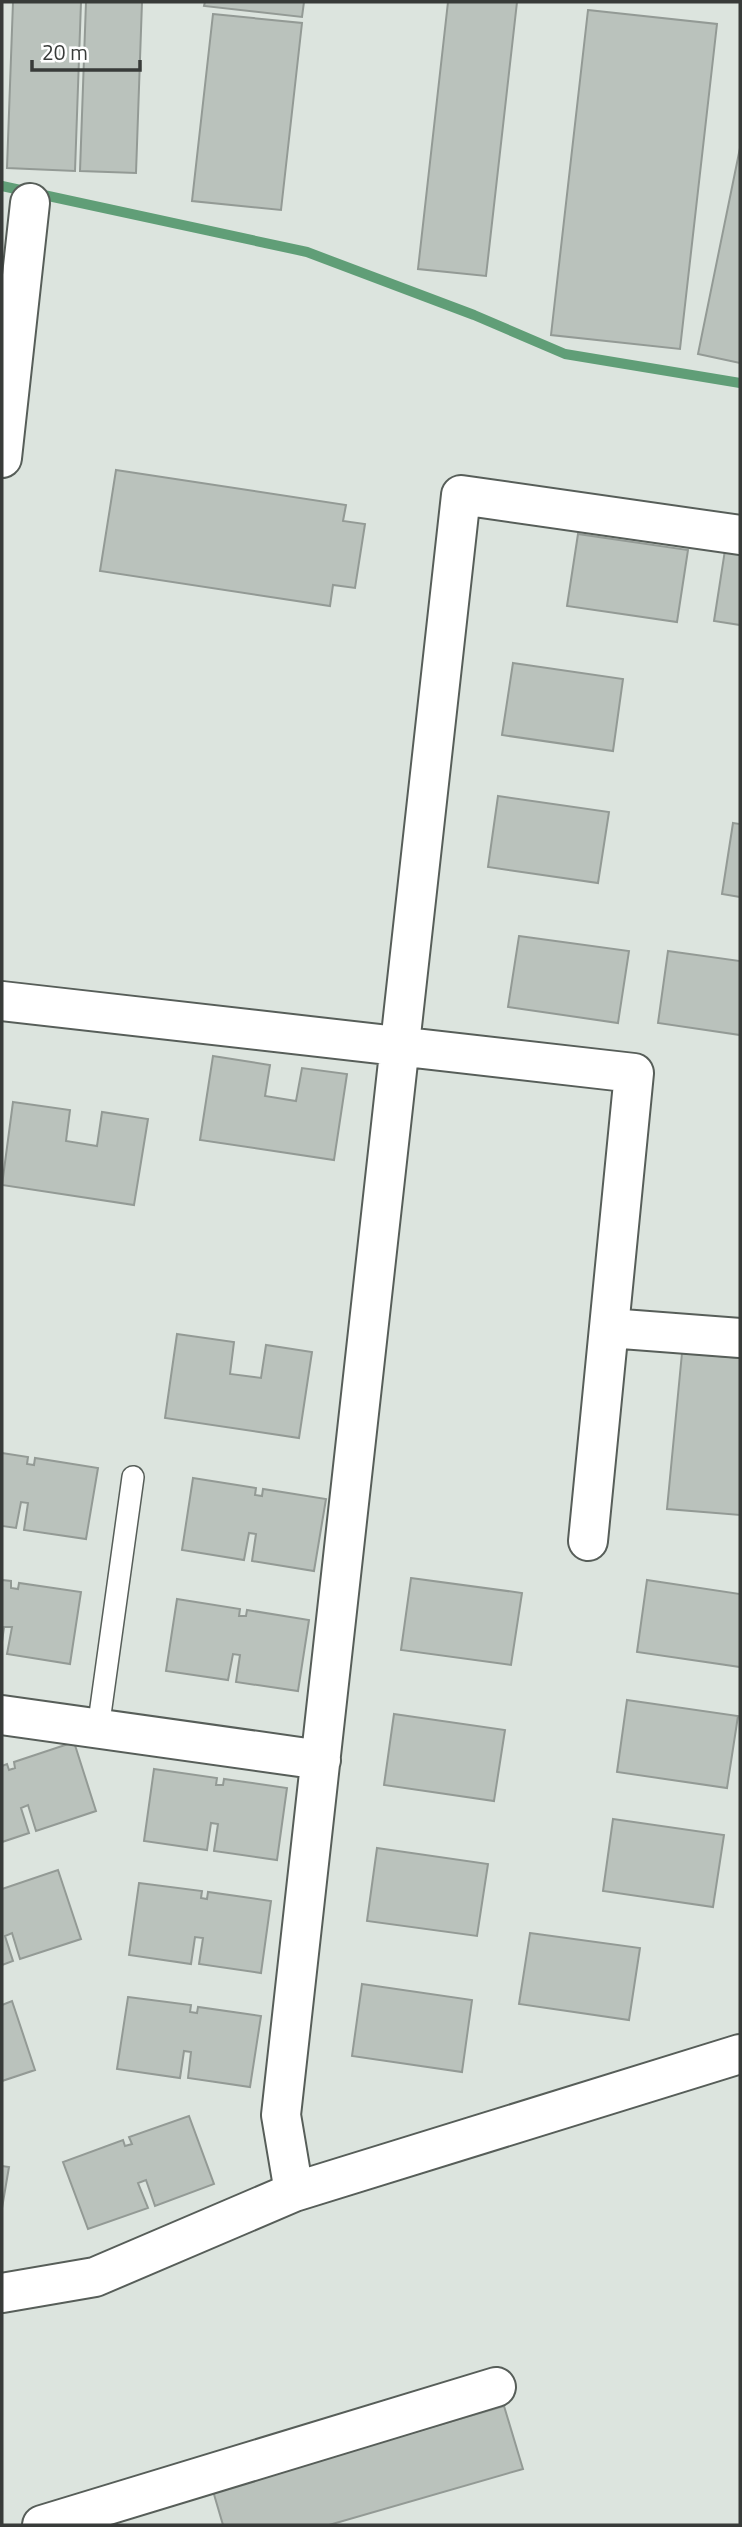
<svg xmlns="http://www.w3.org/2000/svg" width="742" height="2527" viewBox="0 0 742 2527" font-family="'Titillium Web',sans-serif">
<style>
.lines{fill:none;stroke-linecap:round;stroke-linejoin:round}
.stream{stroke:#609e77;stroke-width:10}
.building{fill:#bac2bc;stroke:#939a95;stroke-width:2}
.lane-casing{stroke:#575e59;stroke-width:24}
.street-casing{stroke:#575e59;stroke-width:42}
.lane{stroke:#fff;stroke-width:21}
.street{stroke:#fff;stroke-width:38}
</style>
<rect width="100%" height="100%" fill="#dce4de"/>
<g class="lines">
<path class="stream" d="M2,186L307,252L474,315L565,354L740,383"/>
</g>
<path class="building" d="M13,2H81L75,171L7,168Z
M86,2H142L136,173L80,171Z
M205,2H304L302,17L204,6Z
M448,2H517L486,276L418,269Z
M588,10L717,24L680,349L551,335Z
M213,14L302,23L281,210L192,201Z
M740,148V363L698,354Z
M116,470L346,505L343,521L365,524L355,588L333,585L330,606L100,571Z
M578,534L688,550L677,622L567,606Z
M725,550L740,552V625L714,621Z
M513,663L623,679L613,751L502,735Z
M498,796L609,812L598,883L488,867Z
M733,823L740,824V897L722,894Z
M519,936L629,951L618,1023L508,1007Z
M668,951L740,961V1035L658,1023Z
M213,1056L270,1065L265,1096L296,1101L302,1068L347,1074L334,1160L200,1140Z
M13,1102L70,1110L66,1141L97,1146L102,1112L148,1119L134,1205L2,1185Z
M177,1334L234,1342L230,1374L261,1378L266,1345L312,1352L299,1438L165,1418Z
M682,1353L740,1358V1515L667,1509Z
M2,1453L28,1457L27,1464L34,1465L35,1458L98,1468L86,1539L24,1530L28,1503L21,1502L16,1528L2,1526Z
M193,1478L256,1488L255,1495L262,1496L263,1489L326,1499L314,1571L252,1561L256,1534L249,1533L244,1560L182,1550Z
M411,1578L522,1593L511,1665L401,1650Z
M2,1580L11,1581V1588L18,1589L19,1583L81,1592L70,1664L7,1654L12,1627H4L2,1642Z
M647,1580L740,1594V1667L637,1652Z
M177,1599L240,1609L239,1616H246L247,1610L309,1620L298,1691L236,1682L240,1655L233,1654L228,1680L166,1671Z
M627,1700L738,1716L727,1788L617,1772Z
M394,1714L505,1730L494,1801L384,1785Z
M74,1742L96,1811L36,1831L28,1805L21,1808L29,1833L2,1842V1766L7,1764L9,1770L15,1768L14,1762Z
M154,1769L217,1778L216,1785H223L224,1779L287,1788L277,1860L214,1851L218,1824L211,1823L207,1850L144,1841Z
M613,1819L724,1835L713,1907L603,1891Z
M377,1848L488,1864L477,1936L367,1921Z
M58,1870L81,1939L20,1959L12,1933L5,1936L13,1961L2,1965V1889Z
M139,1883L202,1891L201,1898L207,1899L208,1892L271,1901L261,1973L199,1964L203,1938L195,1937L191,1964L129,1955Z
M530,1933L640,1948L629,2020L519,2004Z
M362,1984L472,2000L462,2072L352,2056Z
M128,1997L191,2005L190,2012L197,2013L198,2007L261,2016L250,2087L188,2078L191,2052L184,2051L180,2078L117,2069Z
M12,2001L35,2070L2,2081V2005Z
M189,2116L214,2184L155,2206L146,2180L138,2183L148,2208L88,2229L63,2162L123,2140L125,2146L132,2144L129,2137Z
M2,2166L9,2167L2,2208Z
M504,2406L523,2469L329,2525H223L213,2491Z"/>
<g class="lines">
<g class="lane-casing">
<path id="lane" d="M98,1729L133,1477"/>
</g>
<g class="street-casing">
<path id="street" d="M2,458L30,203
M740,535L461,495L281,2115L294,2192L740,2054
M2,1001L634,1073L588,1541
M609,1328L740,1338
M2,1715L321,1760
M2,2293L95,2277L294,2192
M42,2525L496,2387"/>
</g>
<use href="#lane" class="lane"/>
<use href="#street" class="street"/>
</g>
<rect width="742" height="2527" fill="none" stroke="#383b39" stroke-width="7"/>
<path d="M32 60v10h108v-10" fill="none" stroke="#383b39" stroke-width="3.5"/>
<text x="42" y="60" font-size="21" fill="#383b39" stroke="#ffffff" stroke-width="5" paint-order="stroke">20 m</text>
</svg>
